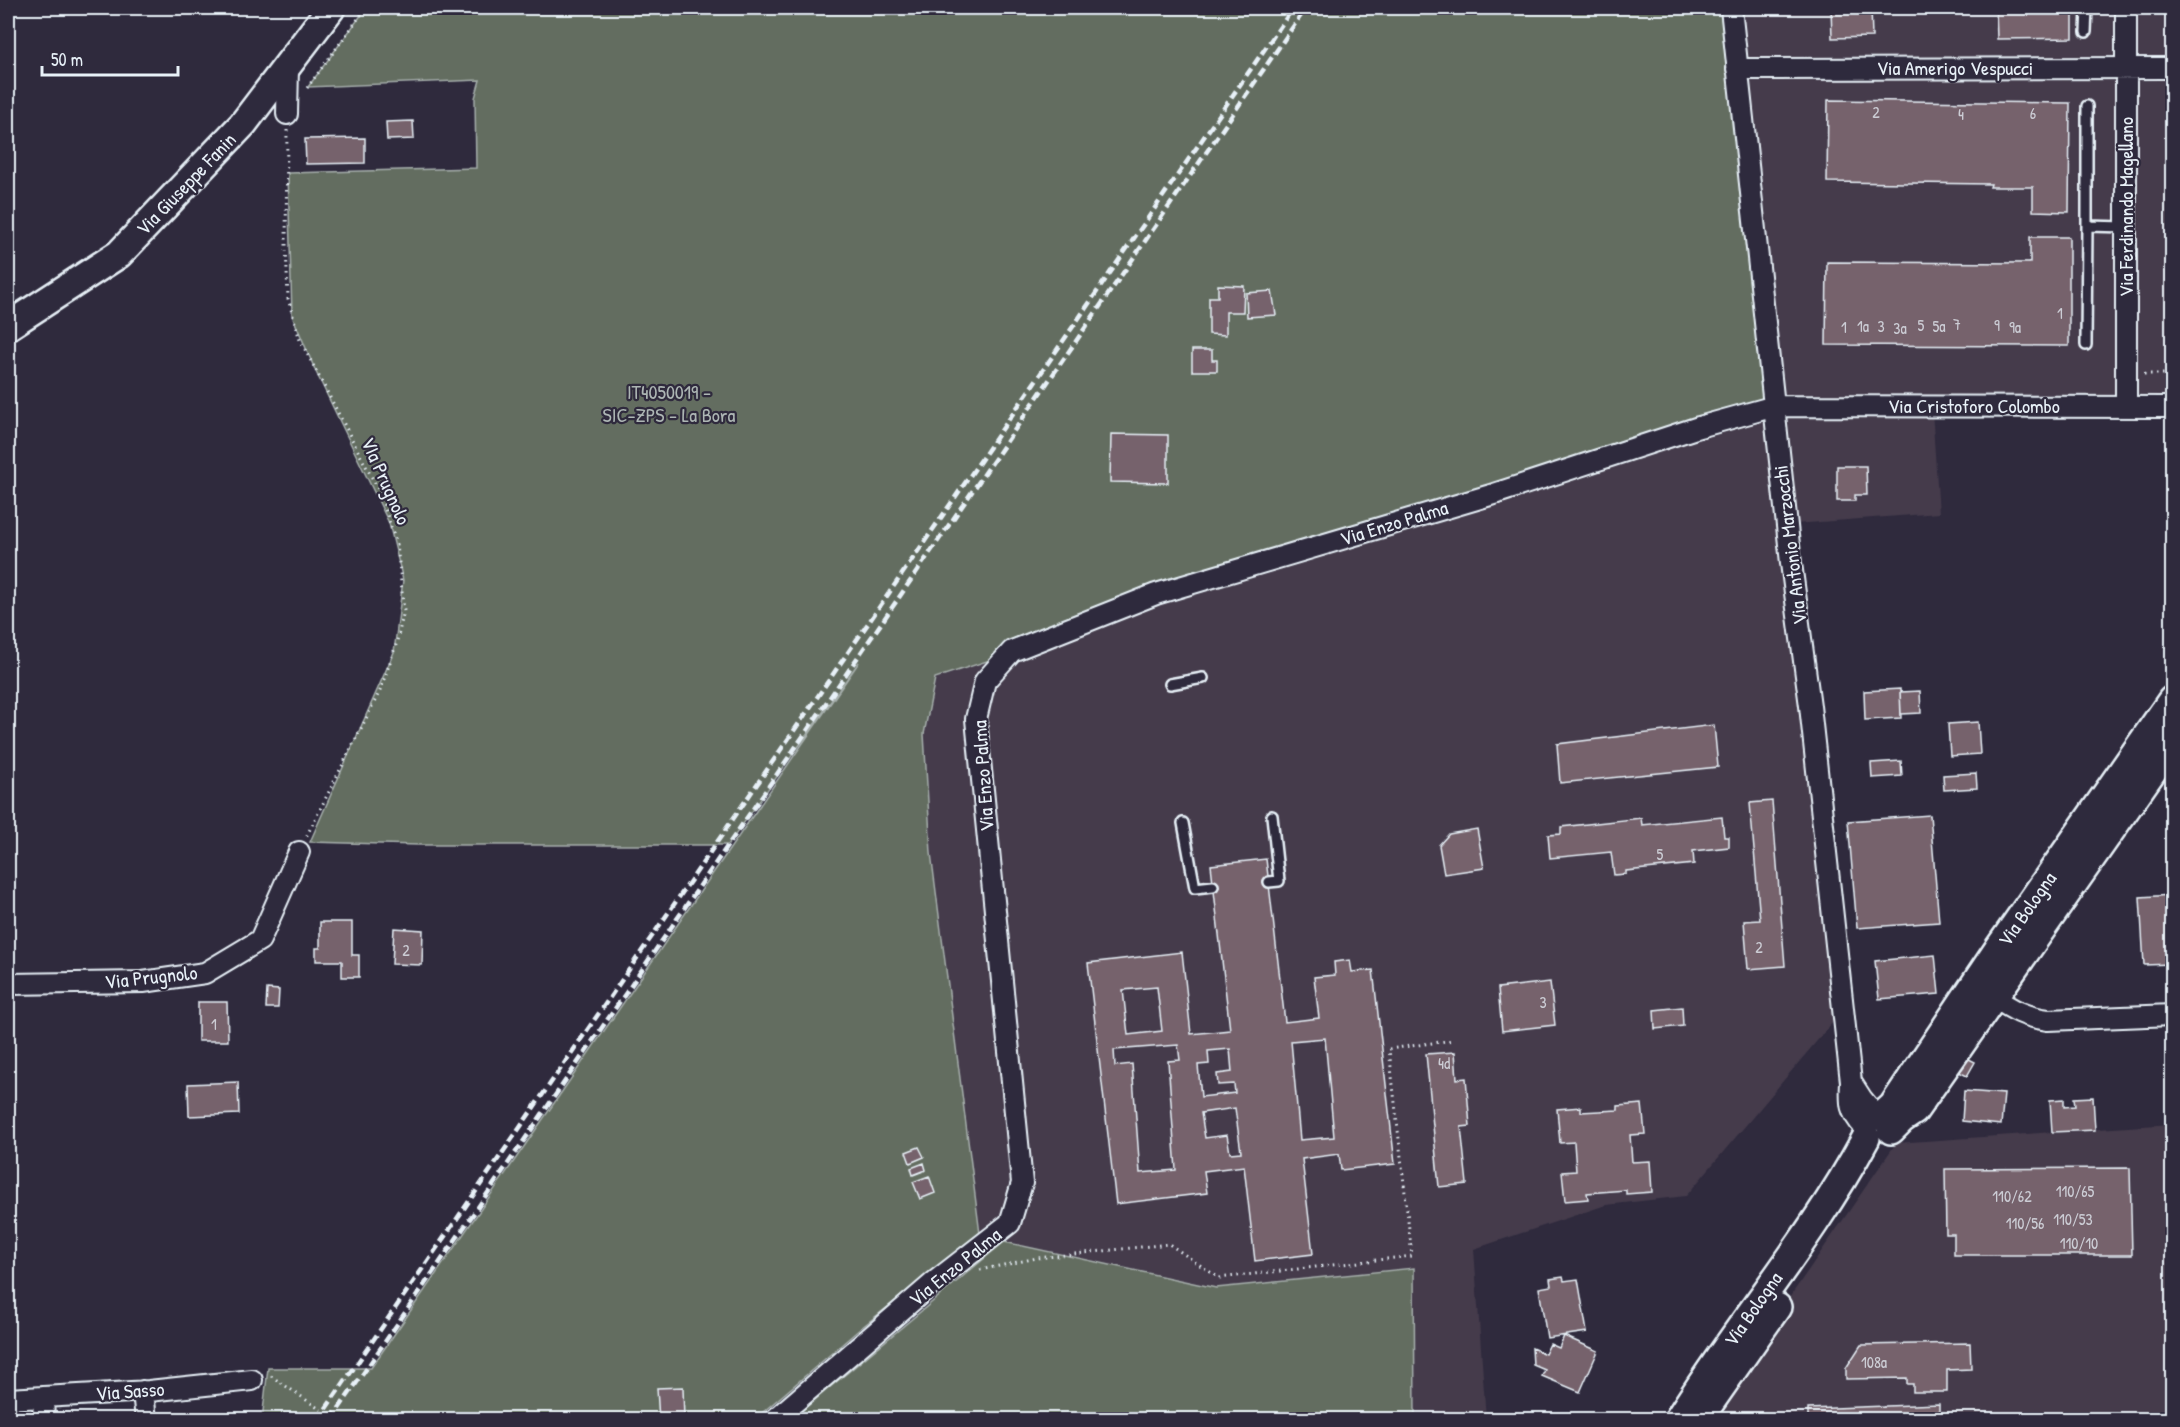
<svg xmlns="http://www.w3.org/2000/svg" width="2180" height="1427" viewBox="0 0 2180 1427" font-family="'Patrick Hand',sans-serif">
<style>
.built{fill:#443b4b}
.green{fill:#646d61;stroke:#a6afac;stroke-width:1.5}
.building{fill:#76626c;stroke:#e8f1f8;stroke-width:1.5;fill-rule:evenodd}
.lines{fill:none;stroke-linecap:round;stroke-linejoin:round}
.lane-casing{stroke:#e8f1f8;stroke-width:14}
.street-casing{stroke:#e8f1f8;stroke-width:24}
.secondary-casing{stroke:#e8f1f8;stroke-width:32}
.path{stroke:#e8f1f8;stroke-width:3;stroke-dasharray:1.5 4.5;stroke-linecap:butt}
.lane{stroke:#2f2a3d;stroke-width:9}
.street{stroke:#2f2a3d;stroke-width:20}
.secondary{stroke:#2f2a3d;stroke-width:27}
.rail{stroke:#e8f1f8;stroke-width:4.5;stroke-dasharray:9 4.5;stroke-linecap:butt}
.labels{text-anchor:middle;stroke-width:4.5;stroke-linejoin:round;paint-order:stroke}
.number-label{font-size:16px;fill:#cccdd5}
.street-label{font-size:20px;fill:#e8f1f8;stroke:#2f2a3d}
.park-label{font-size:20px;fill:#adb6b4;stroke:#2f2a3d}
</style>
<rect width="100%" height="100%" fill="#2f2a3d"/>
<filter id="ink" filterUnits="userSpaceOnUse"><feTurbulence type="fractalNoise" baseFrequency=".0167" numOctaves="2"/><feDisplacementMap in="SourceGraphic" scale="12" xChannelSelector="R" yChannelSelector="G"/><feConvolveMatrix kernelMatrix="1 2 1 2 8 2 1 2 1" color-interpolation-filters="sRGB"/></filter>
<g filter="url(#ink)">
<path class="built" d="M1726,8H2172V414L1932,410L1939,513L1781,525L1838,1016L1686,1196L1606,1205L1474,1249L1486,1419H1415L1414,1268L1216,1288L1004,1242L980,1234L931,853L924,734L935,677L1012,651Z
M2172,1124V1419L1705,1420L1896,1143Z"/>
<path class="green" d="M359,8H1727L1763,383L1761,412L1699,427L935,678L924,734L931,853L980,1234L861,1328L755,1419L262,1420L268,1368H371L859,662L728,845H418L310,842L394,652L403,580L389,523L316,372L292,315L288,173L476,168L475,98L480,80L308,87L365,10L359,9Z
M1004,1242L1216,1288L1414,1268L1415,1419H792Z"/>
<path class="building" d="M1831,8H1871L1872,37L1832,38Z
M1996,8H2073V38L1997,39Z
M1828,100L2070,103L2069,212L2033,211V187H1990L1991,184L1827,182Z
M413,121L414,139L387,140L386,122Z
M365,138V163L306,164L305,139Z
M2030,237H2069V346L1826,345L1827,262L2030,263Z
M1218,285L1244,286L1243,312H1226V335L1209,334V297H1218Z
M1272,291L1276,315L1247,317L1246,293Z
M1192,350H1212V360H1217V371H1192Z
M1111,434L1168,435V483L1110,482Z
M1837,466H1866L1867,495H1855V501H1837Z
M1900,689L1901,718L1865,720L1864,691Z
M1920,691L1921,713L1901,714L1900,692Z
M1978,722L1980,754L1950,756L1948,724Z
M1714,725L1718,767L1560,783L1557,744Z
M1901,761L1902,776L1872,778L1871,763Z
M1976,773L1977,788L1944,790L1943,775Z
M1772,801L1785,966L1748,969L1744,921L1760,920L1750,803Z
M1930,815L1939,922L1857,928L1848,821Z
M1722,817L1724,837H1729V847L1693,851L1694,864L1626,871V874L1614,875L1611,852L1550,858L1548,835L1561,834V827L1641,818L1642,825Z
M1477,829L1484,868L1444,874L1439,845L1449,834Z
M1266,859L1285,1022L1319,1018L1314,977L1335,975L1334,962L1350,960L1352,972L1373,970L1395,1164L1341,1170L1339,1154L1302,1159L1313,1254L1255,1261L1244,1166L1204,1171L1207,1193L1116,1204L1088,963L1182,952L1191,1034L1230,1030L1211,865ZM1157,987L1162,1031L1128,1035L1123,990ZM1325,1038L1334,1137L1300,1140L1291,1041ZM1178,1045L1180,1060L1168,1061L1176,1170L1140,1173L1132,1064L1115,1066L1114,1050ZM1230,1049L1232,1072L1217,1074L1218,1085L1234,1084L1235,1093L1201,1097L1198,1065L1209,1064L1208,1051ZM1235,1108L1241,1152L1230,1153L1227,1135L1205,1138L1201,1113Z
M2172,895V964L2144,965L2140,897Z
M320,922H352V955H359V977H342V961H316V948H320Z
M394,928L423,930L422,965L392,964Z
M1935,955L1939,994L1879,999L1875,961Z
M1550,982L1555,1025L1502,1031L1498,988Z
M267,989L279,990L278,1008H266Z
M198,1002H227L228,1041H198Z
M1682,1007L1683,1026L1655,1029L1654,1010Z
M1455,1052L1457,1079L1466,1078L1470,1126L1461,1127L1467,1184L1439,1187L1426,1054Z
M1967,1058L1975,1062L1967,1076L1959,1072Z
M238,1082L239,1114L189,1116L188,1084Z
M1964,1091L2004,1094L2001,1125L1962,1121Z
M2093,1097L2095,1130L2052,1132L2050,1100L2064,1099V1107L2075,1106L2074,1098Z
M1642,1104L1645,1134L1630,1135L1632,1162L1650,1161L1652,1192L1626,1194V1190L1587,1193L1588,1199L1565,1201L1562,1172L1576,1171L1574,1142L1560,1143L1557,1109L1581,1107V1112L1618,1110V1106Z
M919,1147L924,1157L910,1163L906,1152Z
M924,1163L926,1170L913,1175L911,1168Z
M2130,1168L2132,1255H1954V1234H1946L1945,1169Z
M929,1176L935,1193L920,1199L913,1182Z
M1563,1277L1564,1281L1578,1279L1587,1332L1547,1338L1539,1288L1551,1286L1550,1279Z
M1564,1336L1598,1351L1580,1392L1542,1376L1545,1370L1533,1365L1532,1348L1545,1354L1550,1344L1559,1348Z
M1970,1343L1971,1369L1947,1370V1392H1913V1384H1907V1378L1846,1379V1368L1861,1345Z
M683,1387L684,1420H659L657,1388Z
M1939,1404V1420H1808V1409Z
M174,1412H202V1420H174Z"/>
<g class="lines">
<g class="lane-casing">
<path id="lane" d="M2086,32L2087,8
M2087,106V226
M2086,345L2087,226L2126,227
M1170,684L1203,678
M1183,823L1195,888L1213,886
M1269,882L1279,881L1272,816"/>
</g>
<g class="street-casing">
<path id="street" d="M1731,8L1791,563L1810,706L1851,1082C1850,1103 1849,1111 1864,1127
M1737,69L2172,68
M287,114L288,67
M2126,407V8
M8,984L143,982L205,973L260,940L299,852
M1994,997C2012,1010 2026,1017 2048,1020L2172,1015
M1851,1082L1862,1099L1877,1117
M143,1391L146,1420
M43,1397L44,1420
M8,1399L149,1391L252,1380
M774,1420L933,1283L1010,1223L1022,1183L976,719L985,681L1012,651L1156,594L1494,494L1699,427L1775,406L2172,407"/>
</g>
<g class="secondary-casing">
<path id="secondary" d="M8,326L119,254L243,124L331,8
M1881,1117L1893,1106L1999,948L2172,700
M1891,1130L1902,1119L1914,1111L2172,743
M1678,1420C1738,1324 1813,1237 1866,1138
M1698,1420L1777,1307"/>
</g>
<path class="path" d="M307,88L366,8
M287,130L286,244L288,299L300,340L379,491L397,544L404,611L396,645L380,691L306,837
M2144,374H2172
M980,1270L1037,1258L1169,1244L1219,1278L1412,1256L1389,1049L1454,1040
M271,1376L321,1410"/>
<use href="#lane" class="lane"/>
<use href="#street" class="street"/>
<use href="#secondary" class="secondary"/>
<path class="rail" d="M318,1420L1293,8
M331,1420L1306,8"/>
</g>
</g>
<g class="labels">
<g class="number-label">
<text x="1876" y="118">2</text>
<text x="2033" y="119">6</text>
<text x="1961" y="120">4</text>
<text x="2060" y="319">1</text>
<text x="1957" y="330">7</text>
<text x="1921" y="331">5</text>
<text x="1997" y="331">9</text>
<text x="1863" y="332">1a</text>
<text x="1881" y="332">3</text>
<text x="1939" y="332">5a</text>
<text x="1844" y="333">1</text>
<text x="2015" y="333">9a</text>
<text x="1900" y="334">3a</text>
<text x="1660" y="860">5</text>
<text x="1759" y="953">2</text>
<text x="406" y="956">2</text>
<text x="1543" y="1008">3</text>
<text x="214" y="1030">1</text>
<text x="1444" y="1069">4d</text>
<text x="2075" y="1197">110/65</text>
<text x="2012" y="1202">110/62</text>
<text x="2073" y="1225">110/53</text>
<text x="2025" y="1229">110/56</text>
<text x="2079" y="1249">110/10</text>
<text x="1874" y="1368">108a</text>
</g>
<g class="street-label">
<text x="1955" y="75">Via Amerigo Vespucci</text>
<text transform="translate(186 184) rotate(-46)" y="7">Via Giuseppe Fanin</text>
<text transform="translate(2126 207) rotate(-90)" y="7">Via Ferdinando Magellano</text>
<text x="1974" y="413">Via Cristoforo Colombo</text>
<text transform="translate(386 481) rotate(66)" y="7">VIa Prugnolo</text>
<text transform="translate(1394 523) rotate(-17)" y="7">Via Enzo Palma</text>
<text transform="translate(1790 545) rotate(-97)" y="7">Via Antonio Marzocchi</text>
<text transform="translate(983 776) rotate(-94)" y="7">Via Enzo Palma</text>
<text transform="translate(2027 909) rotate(-55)" y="7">Via Bologna</text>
<text transform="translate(151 977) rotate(-6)" y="7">Via Prugnolo</text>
<text transform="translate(955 1267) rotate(-39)" y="7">Via Enzo Palma</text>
<text transform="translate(1753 1309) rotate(-55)" y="7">Via Bologna</text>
<text transform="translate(130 1391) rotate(-4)" y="7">Via Sasso</text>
</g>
<g class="park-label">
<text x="669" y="399">IT4050019 -<tspan x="669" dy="23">SIC-ZPS - La Bora</tspan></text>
</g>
</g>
<rect width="2180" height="1427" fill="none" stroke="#2f2a3d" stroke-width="30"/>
<rect x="15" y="15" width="2150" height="1397" fill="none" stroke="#e8f1f8" stroke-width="2" filter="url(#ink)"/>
<path d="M42 66v9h136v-9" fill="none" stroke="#e8f1f8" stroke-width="3"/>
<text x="51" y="66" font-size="18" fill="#e8f1f8" stroke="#2f2a3d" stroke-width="4.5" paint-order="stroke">50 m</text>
</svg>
